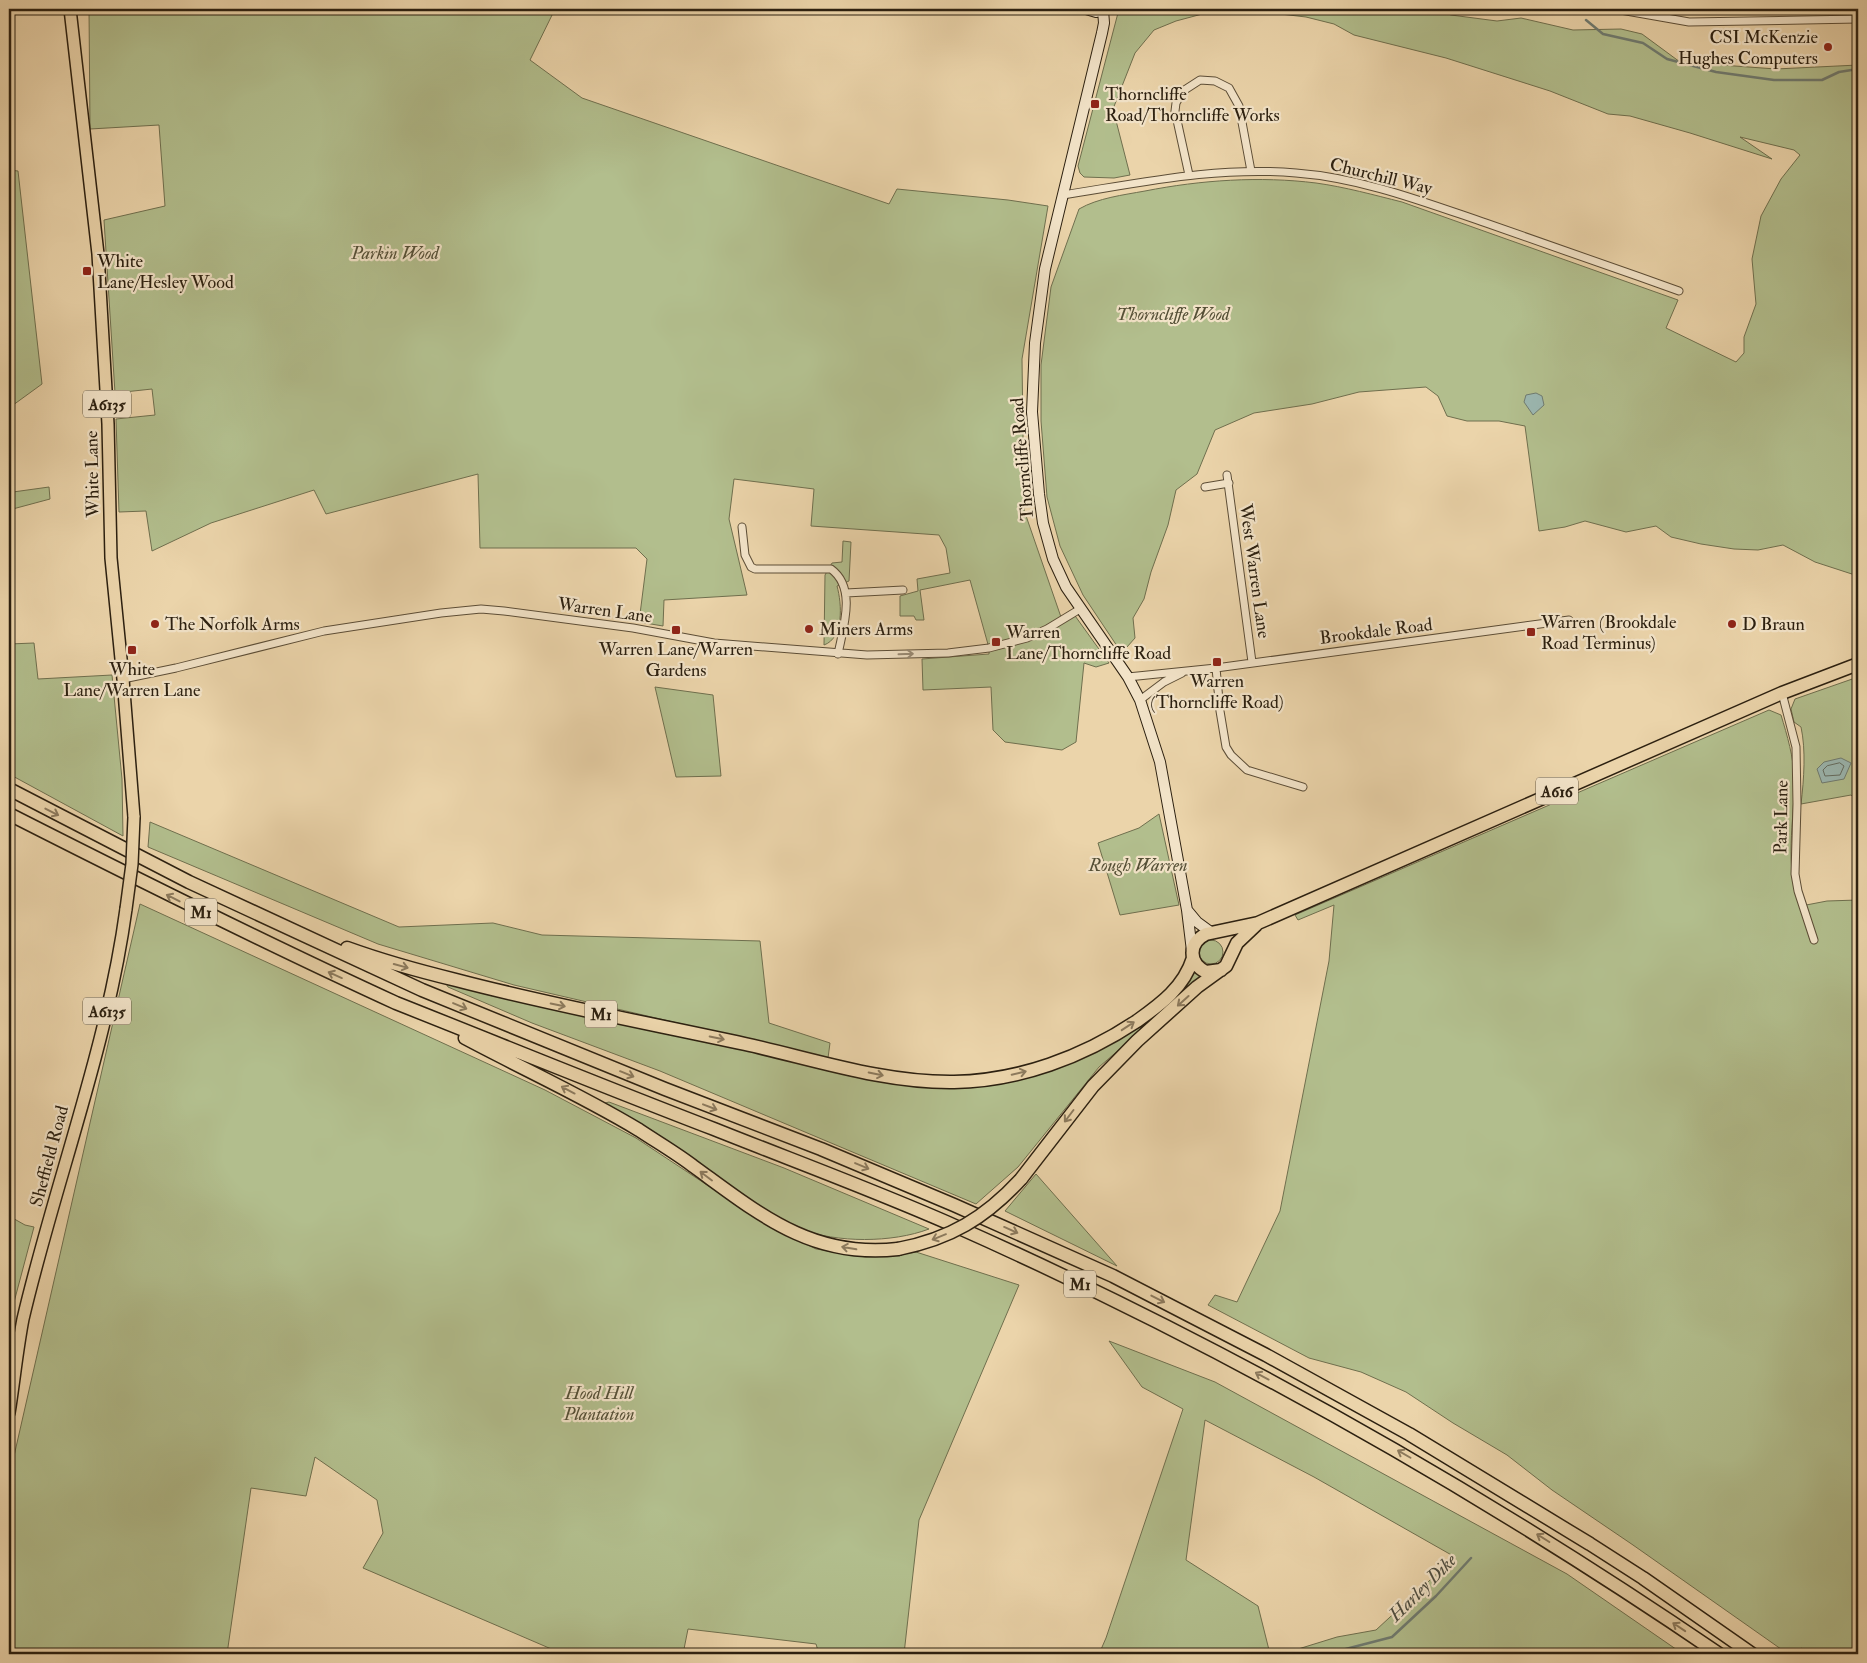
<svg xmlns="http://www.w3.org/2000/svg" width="1867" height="1663" viewBox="0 0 1867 1663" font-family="'IM FELL Double Pica',serif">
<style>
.green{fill:#b2be8d;stroke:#6f6f4e}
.water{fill:#9bb7b1;stroke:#6f7b71}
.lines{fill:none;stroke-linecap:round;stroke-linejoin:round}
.shore{stroke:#646c60;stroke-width:1}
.stream{stroke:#6f7b71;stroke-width:2.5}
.street-casing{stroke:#5c4d36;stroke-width:9}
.secondary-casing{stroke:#2c2010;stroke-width:12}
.primary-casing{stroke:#2c2010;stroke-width:14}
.highway-casing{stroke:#2c2010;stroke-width:15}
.street{stroke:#f2e3c8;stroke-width:7}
.secondary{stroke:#f2e3c8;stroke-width:10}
.primary{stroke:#ebd4aa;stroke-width:11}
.highway{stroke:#ebd4aa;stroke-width:12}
.rail{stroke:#2c2010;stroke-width:2.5;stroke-dasharray:9 9;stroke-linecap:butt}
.primary-bridge-casing{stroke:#2c2010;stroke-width:14;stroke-linecap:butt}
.highway-bridge-casing{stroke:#2c2010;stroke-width:15;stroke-linecap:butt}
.primary-bridge{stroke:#ebd4aa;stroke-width:11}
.highway-bridge{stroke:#ebd4aa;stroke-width:12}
.oneway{stroke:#998b75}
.oneway2{stroke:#8c7a5d}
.poi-dot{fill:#8f2418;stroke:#f2e3c8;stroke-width:2}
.labels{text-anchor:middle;stroke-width:4.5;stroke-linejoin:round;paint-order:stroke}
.shield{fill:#f2e3c8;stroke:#675a47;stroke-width:1}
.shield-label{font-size:16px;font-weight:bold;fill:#2c2010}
.poi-label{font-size:18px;fill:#2c2010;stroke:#f2e3c8;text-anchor:start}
.street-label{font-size:18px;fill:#2c2010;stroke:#f2e3c8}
.park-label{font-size:18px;font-style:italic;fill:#544f36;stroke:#f2e3c8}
.water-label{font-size:19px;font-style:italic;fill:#4d4d40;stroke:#f2e3c8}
</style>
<rect width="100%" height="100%" fill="#ebd4aa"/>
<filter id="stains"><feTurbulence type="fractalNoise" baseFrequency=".004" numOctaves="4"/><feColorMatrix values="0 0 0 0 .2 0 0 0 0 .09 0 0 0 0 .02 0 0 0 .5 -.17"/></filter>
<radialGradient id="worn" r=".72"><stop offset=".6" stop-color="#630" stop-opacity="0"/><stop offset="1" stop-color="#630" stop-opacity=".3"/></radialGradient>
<path class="green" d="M89,9H555L530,60L582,98L889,204L897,189L1008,200L1048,206L1022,359L1024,510L1062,620L1073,613L1109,663L1096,667L1084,663L1076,742L1062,750L1005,742L993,730L991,687L923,690L922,659L989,654V648L970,580L920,590L924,620H916L914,616H900V596L918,591L917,579L950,573L946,548L939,535L811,526L814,489L734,479L729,519L747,595L664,600L663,626L639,622L647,559L636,548H480L478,474L326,514L314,490L211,523L152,551L146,511L119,512L116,419L155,415L152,389L115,393L104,220L165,206L159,125L90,129Z
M1119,9L1130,10L1221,9L1176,21L1154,30L1135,53L1113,109L1130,175L1114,178L1084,177L1080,173L1078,166Z
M1238,9H1435L1451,15L1497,21L1521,18L1573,30L1621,29L1642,34L1680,62L1776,69L1858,65V576L1815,562L1783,545L1758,550L1734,549L1701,544L1671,537L1656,526L1626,532L1585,521L1565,527L1539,531L1525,426L1499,421H1467L1447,416L1438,396L1426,387L1359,392L1312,404L1254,413L1215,430L1197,474L1176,490L1168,525L1151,572L1144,599L1133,618L1135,638L1127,647L1117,646L1083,595L1060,546L1047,497L1041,421V365L1051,287L1079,209C1098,198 1123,195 1145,191C1201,180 1260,176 1316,183C1345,187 1374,195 1402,202L1678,300L1666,328L1736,362L1744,353V337L1756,304L1752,259L1761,216L1781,179L1800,155L1794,150L1740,137L1772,159L1690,133L1630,116L1608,114L1550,91L1446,58L1354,35L1334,24L1306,17Z
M9,170L18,171L42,384L9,408Z
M9,481L13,492L49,487L50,499L9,510Z
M843,541L851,542L849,581L837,586C842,604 844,638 824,645L825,575L832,563L842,562Z
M34,643L38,679L112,675L122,779L123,836L9,774V644Z
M1858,677V801L1851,795L1801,804C1804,779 1806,750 1801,727L1794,722L1791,709L1795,699Z
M655,687L713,695L721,776L676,777Z
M1769,710L1781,715C1787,735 1794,758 1794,779C1795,821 1783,867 1801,906L1827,901L1858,900V1654H1811L1801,1648L1800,1653L1788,1654L1633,1545L1552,1490L1507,1455L1453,1423L1406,1392L1361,1372L1309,1358L1208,1305L1215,1295L1237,1302L1280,1211L1329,961L1334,905L1298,920L1295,915Z
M1159,814L1179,905L1120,915L1098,843L1139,828Z
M150,822L399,927L493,923L542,935L760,941L769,1023L830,1043L828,1058L514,985L378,944L148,847Z
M140,904L545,1090L636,1138L766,1224L816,1249L866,1257L891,1256L916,1252L1019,1285L919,1520L904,1654H880L879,1649L867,1654H819L816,1644L688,1629L683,1654H563L363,1568L383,1533L377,1500L315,1457L306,1496L251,1488L227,1654H17L14,1648L9,1593V1543L14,1456Z
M1199 952a12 12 0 1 1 24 0a12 12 0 1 1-24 0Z
M1194,972L1203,977L1099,1067L1018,1167L976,1204L660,1071L532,1023L448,987L445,982L945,1087L1073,1062L1095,1052L1124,1035Z
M609,1102L784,1168L929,1229C892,1243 837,1243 800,1229C792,1226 784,1221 776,1217L605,1106V1103Z
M1036,1174L1117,1266L1005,1211Z
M9,1216L25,1225L34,1227L9,1321Z
M1109,1341L1215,1382L1567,1574L1683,1654H1282L1337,1637L1376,1630L1455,1557L1314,1477L1205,1420L1186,1560L1258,1606L1270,1654H1099L1106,1638L1183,1409L1142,1387Z"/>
<path class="water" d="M1536,393L1542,396L1544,405L1533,415L1524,402L1526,395Z
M1841,758L1851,763L1844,779L1822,783L1817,769L1824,762Z"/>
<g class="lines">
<path class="shore" d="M1840,763L1844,766L1840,775L1825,776L1823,770L1827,766Z"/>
<path class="stream" d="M1586,20L1603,34L1643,43L1667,59L1716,72L1774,80H1822L1839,72L1858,69
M1336,1654L1338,1651L1392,1637L1436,1596L1471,1558"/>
<g class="street-casing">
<path id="street" d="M1615,9L1689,22L1858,19
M1661,17L1662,9
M1189,175L1175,111L1176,103L1183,91L1200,80L1215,81L1229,88L1239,106L1251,171
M1063,195C1140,183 1217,166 1296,173C1362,178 1424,202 1486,223C1551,246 1615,268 1679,291
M1227,475L1252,662
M1205,487L1229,483
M742,527L745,555L751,567L755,569H831C857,588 843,628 838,654
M846,593L903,590
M1216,668L1220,711L1226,747L1231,755L1247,770L1303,787
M1128,677L1216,668L1569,620
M123,679L176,668L324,631L441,613L481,609L504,611L633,628L714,643L867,655L948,653L989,648L1027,638L1047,629L1080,609
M1782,693L1796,747L1797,804L1795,874L1798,891L1814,940
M1140,700L1164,682L1182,673"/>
</g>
<g class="secondary-casing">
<path id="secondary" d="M1086,9L1096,12L1105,9
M1103,10L1104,23L1102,33L1045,269L1035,343L1032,412L1039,494L1043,523L1053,559L1066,587L1128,677L1140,700L1160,762L1187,910L1192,951
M1187,910L1197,922L1212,933"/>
</g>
<g class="primary-casing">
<path id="primary" d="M70,9L98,254L108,424L111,558L123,679L134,817
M9,1413C14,1382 17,1350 23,1319C55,1182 107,1049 126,909"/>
</g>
<g class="highway-casing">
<path id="highway" d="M9,789L189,882L422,990L665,1089L821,1149L954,1205L1113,1276L1266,1355L1409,1434L1590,1544L1643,1578L1752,1654
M9,814C137,879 265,943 396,1003C502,1045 607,1088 714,1129C794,1161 876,1191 955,1226C1223,1345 1477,1489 1719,1654
M347,948C383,961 419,971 456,980C551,1005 648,1023 745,1044C813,1059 883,1083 954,1082C1019,1081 1083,1057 1137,1021C1161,1004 1184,987 1193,958
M1221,970L1206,972C1188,963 1188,943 1206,934L1258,923L1782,693L1858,664
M465,1038C523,1069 583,1096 639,1130C657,1142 676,1153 693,1166C758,1213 811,1259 898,1249
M1021,1179L1093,1086L1137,1041L1197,987L1226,966L1237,943L1256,925"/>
</g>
<use href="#street" class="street"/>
<use href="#secondary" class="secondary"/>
<use href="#primary" class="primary"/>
<use href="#highway" class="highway"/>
<path class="rail" d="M870,1653V1654"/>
<g class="primary-bridge-casing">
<path id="primary-bridge" d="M126,909L132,864L134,817"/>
</g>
<g class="highway-bridge-casing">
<path id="highway-bridge" d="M898,1249C950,1239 985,1218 1021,1179"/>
</g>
<use href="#primary-bridge" class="primary-bridge"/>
<use href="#highway-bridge" class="highway-bridge"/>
</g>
<defs><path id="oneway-shaft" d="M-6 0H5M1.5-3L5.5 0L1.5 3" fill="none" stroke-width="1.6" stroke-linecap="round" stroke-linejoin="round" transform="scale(1.25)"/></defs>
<use class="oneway" href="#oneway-shaft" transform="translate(906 654) rotate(-2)"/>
<g class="oneway2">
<use href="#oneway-shaft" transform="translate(52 812) rotate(27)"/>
<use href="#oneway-shaft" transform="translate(173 898) rotate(-153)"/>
<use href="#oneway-shaft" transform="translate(401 966) rotate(15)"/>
<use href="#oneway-shaft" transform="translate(335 975) rotate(-156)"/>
<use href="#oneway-shaft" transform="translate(1183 1001) rotate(138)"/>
<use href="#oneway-shaft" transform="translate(558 1005) rotate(12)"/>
<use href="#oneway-shaft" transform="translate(460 1006) rotate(23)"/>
<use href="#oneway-shaft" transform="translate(1128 1026) rotate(-33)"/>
<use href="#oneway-shaft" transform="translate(717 1038) rotate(12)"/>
<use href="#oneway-shaft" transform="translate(1019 1073) rotate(-14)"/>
<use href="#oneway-shaft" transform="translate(627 1074) rotate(22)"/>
<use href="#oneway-shaft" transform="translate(876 1074) rotate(12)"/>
<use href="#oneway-shaft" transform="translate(568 1090) rotate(-152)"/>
<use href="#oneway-shaft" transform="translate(710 1107) rotate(21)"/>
<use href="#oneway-shaft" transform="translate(1069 1116) rotate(127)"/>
<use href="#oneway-shaft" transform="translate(862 1166) rotate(23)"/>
<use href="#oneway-shaft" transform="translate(706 1176) rotate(-143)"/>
<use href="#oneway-shaft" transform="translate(1011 1230) rotate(24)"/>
<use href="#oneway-shaft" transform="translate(939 1237) rotate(158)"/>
<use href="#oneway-shaft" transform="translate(849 1248) rotate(-170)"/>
<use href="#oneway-shaft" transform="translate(1158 1299) rotate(27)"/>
<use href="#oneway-shaft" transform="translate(1262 1376) rotate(-152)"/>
<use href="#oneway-shaft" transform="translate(1404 1454) rotate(-150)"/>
<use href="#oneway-shaft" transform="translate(1543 1538) rotate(-148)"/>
<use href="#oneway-shaft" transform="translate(1679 1627) rotate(-146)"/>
</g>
<g class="poi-dot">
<circle cx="1828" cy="47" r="5"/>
<rect x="1090" y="99" width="10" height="10" rx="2.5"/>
<rect x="82" y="266" width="10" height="10" rx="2.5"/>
<circle cx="155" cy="624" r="5"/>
<circle cx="1732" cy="624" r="5"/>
<circle cx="809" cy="629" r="5"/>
<rect x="671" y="625" width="10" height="10" rx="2.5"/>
<rect x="1526" y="627" width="10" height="10" rx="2.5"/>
<rect x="991" y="637" width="10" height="10" rx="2.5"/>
<rect x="127" y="645" width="10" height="10" rx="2.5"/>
<rect x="1212" y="657" width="10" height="10" rx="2.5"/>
</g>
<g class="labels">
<g class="shield">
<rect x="83" y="390.5" width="48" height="27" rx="4"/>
<rect x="1536" y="777.5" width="42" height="27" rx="4"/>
<rect x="185" y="898.5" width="32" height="27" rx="4"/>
<rect x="83" y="997.5" width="48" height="27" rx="4"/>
<rect x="585" y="1000.5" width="32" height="27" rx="4"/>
<rect x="1064" y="1270.5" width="32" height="27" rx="4"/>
</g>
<g class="shield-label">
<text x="107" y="410">A6135</text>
<text x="1557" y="797">A616</text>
<text x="201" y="918">M1</text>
<text x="107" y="1017">A6135</text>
<text x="601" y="1020">M1</text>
<text x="1080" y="1290">M1</text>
</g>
<g class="poi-label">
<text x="1818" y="43" text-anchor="end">CSI McKenzie<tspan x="1818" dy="21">Hughes Computers</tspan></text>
<text x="1105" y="100">Thorncliffe<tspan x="1105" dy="21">Road/Thorncliffe Works</tspan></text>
<text x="97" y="267">White<tspan x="97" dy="21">Lane/Hesley Wood</tspan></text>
<text x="1541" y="628">Warren (Brookdale<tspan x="1541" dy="21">Road Terminus)</tspan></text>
<text x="165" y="630">The Norfolk Arms</text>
<text x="1742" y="630">D Braun</text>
<text x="819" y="635">Miners Arms</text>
<text x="1006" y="638">Warren<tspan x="1006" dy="21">Lane/Thorncliffe Road</tspan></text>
<text x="676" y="655" text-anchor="middle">Warren Lane/Warren<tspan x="676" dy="21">Gardens</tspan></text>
<text x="132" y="675" text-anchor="middle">White<tspan x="132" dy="21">Lane/Warren Lane</tspan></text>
<text x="1217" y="687" text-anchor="middle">Warren<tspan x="1217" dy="21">(Thorncliffe Road)</tspan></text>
</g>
<g class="street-label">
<text transform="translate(1381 176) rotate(14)" y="6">Churchill Way</text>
<text transform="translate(1022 459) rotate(-95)" y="6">Thorncliffe Road</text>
<text transform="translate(92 474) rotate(-91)" y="6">White Lane</text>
<text transform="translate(1255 571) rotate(82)" y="6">West Warren Lane</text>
<text transform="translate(605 610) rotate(8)" y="6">Warren Lane</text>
<text transform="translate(1376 631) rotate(-7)" y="6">Brookdale Road</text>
<text transform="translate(1781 817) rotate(-89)" y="6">Park Lane</text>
<text transform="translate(49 1156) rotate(-75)" y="6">Sheffield Road</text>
</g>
<g class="park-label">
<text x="395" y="259">Parkin Wood</text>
<text x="1173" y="320">Thorncliffe Wood</text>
<text x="1138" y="871">Rough Warren</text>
<text x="599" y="1399">Hood Hill<tspan x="599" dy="21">Plantation</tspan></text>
</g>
<g class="water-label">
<text transform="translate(1422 1587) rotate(-45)" y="7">Harley Dike</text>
</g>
</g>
<rect width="1867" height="1663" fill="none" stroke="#ebd4aa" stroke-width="30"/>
<rect x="10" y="10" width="1847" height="1643" fill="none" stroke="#2c2010" stroke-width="2.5"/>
<rect x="15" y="15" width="1837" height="1633" fill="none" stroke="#2c2010"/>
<rect width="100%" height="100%" filter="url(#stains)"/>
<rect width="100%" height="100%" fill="url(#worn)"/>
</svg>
